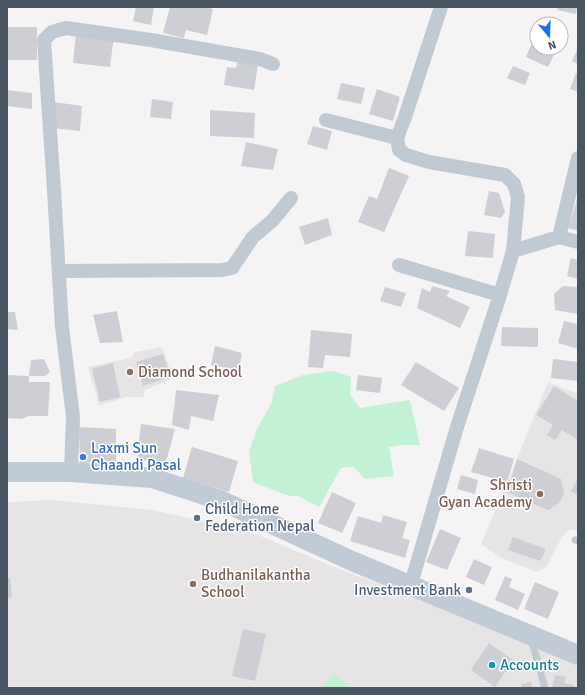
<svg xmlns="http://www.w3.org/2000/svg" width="585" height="695" viewBox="0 0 585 695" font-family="Signika,sans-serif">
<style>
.education{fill:#e6e4e5}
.green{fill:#c3f1d5}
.building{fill:#cdcfd5}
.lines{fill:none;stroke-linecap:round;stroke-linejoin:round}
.lane{stroke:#c1cad2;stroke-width:7}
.street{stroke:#c1cad2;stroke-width:14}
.secondary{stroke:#c1cbd6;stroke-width:20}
.education-dot{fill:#8d6e63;stroke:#fff;stroke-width:1.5}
.shop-dot{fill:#3f7fe0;stroke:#fff;stroke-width:1.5}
.service-dot{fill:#5c6f8a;stroke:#fff;stroke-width:1.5}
.culture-dot{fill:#0f9aa8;stroke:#fff;stroke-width:1.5}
.labels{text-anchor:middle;stroke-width:3;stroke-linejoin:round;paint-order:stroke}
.education-label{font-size:15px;fill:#785e54;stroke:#fff;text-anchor:start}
.shop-label{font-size:15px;fill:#366cbe;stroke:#fff;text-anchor:start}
.service-label{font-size:15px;fill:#4e5e75;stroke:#fff;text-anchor:start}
.culture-label{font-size:15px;fill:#0d838f;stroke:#fff;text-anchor:start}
</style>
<rect width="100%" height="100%" fill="#f5f3f3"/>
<path class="education" d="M162,347L173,378L145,390L143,397H126L99,406L88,367L131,358L135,352Z
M548,382L578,394V531L570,529L561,539L546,567L536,572L500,557L481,544L517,459Z
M52,500L152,510L246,530L329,565L501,630L578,665V688H7V502Z"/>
<path class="green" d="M333,371L351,377L350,395L360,408L410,400L420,445H401L389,447L394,476L365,479L354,467L341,468L319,507L298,496H289L253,482L249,451L257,429L272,402L275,386L303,375Z
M333,673L350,688H320Z"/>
<path class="building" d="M136,7H154L151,25L133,21Z
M170,7L174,8L175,7H205L213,9L207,35L186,30L184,38L163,33Z
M558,7H577L576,14L557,10Z
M7,27H37V60H7Z
M76,32L114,36L110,67L73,63Z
M534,38L537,40V48H557L548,67L526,57Z
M577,50L578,51V64L572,61Z
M237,62L258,65L254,90L224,85L227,67L236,68Z
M513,66L530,73L525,85L507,78Z
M576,73L578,74V92L570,89Z
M341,83L365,88L361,104L337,99Z
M377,89L400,97L393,121L369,114Z
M7,90L32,93V109L7,106Z
M152,99L173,102L171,119L150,117Z
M54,102L82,106L80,131L51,128Z
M210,110L255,113L254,138L210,136Z
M313,126L332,131L327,150L307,144Z
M246,142L278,149L273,170L241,166Z
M389,168L409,176L384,232L358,222L369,196L377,199Z
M489,191L499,193L505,212L501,218L484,215Z
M578,196V231L568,228Z
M328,218L332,235L305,245L299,227Z
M468,231L495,234L493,258L465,256Z
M571,258L578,260V279L567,276Z
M432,286L450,291L446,296L470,307L460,328L417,308L422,288L430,292Z
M563,286L578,287V314L555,310L554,294Z
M385,287L406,293L401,307L380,301Z
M117,311L123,342L100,343L93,315Z
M7,312H15L18,330L7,329Z
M564,321L578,324V349L558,343Z
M502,327L538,328V347L501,346Z
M311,330L352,334L350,357L325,355L323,368L308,367Z
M215,346L242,353L239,370L211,365Z
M163,354L170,377L143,386L136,362Z
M44,359L50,372L45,376H29L31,360Z
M553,359L578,362V381L551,378Z
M416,362L459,388L444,411L401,385Z
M113,363L120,397L100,402L92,369Z
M7,375L29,376V382H50L48,416H29L21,419L7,418Z
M358,375L382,378L380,393L356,390Z
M554,386L578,401V440L562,430L555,440L547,435L553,425L536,415Z
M176,390L219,395L213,421L191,416L189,430L172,425Z
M141,424L175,429L166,462L137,460Z
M79,427L116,429V462L80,463Z
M192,447L238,461L229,492L183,478Z
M479,448L514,459L507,482L471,472Z
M517,459L561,479L564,494L559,503L548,510L507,492Z
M461,475L478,480L475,494L457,489Z
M578,478V495L571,491Z
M332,492L356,503L342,533L318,523Z
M383,515L407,522L402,538L410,540L405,558L350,541L358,516L381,523Z
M440,529L461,538L447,570L426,562Z
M513,537L546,549L540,561L508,550Z
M474,559L492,567L484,585L466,577Z
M505,576L512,579L509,587L525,594L518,610L495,600Z
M7,578H10L12,597L7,598Z
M535,582L559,592L548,619L524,609Z
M243,629L266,634L255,681L232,676Z
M489,643L513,660L495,687L471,670Z
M555,675L566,677L564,683L574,685V688H552Z
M531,682L532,688H521L522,684Z"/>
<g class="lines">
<path class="lane" d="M575,540L578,541
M531,638L545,688"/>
<path class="street" d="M326,120L397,138
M559,237L578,158
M513,251L559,237L578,242
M399,265L500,295
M59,271L222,270L232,268L253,237L272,221L291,198
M71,472L73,417L62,327L54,190L44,40L52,32L66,28L151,40L260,59L273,64
M411,584L457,427L500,295L513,251L518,197L514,184L505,175L429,162L406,155L399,150L397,138L405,117L441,7"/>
<path class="secondary" d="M7,472H71L152,478L220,500L352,561L578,655"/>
</g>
<g class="education-dot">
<circle cx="130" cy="372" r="4"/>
<circle cx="540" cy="494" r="4"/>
<circle cx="193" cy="584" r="4"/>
</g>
<circle class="shop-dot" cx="83" cy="457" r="4"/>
<g class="service-dot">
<circle cx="197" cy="518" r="4"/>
<circle cx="469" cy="590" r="4"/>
</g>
<circle class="culture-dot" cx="492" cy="665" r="4"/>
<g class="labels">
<g class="education-label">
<text x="138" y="377">Diamond School</text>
<text x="532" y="490" text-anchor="end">Shristi<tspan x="532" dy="17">Gyan Academy</tspan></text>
<text x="201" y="580">Budhanilakantha<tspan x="201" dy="17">School</tspan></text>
</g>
<g class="shop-label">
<text x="91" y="453">Laxmi Sun<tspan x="91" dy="17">Chaandi Pasal</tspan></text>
</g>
<g class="service-label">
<text x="205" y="514">Child Home<tspan x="205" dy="17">Federation Nepal</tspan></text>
<text x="461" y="595" text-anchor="end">Investment Bank</text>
</g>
<g class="culture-label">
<text x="500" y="670">Accounts</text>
</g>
</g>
<rect width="585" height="695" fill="none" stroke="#4a5661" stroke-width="16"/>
<g transform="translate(549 36) rotate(161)"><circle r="19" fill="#ffffff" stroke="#b7bbc0"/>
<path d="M0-3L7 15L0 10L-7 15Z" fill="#1a73e8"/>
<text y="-6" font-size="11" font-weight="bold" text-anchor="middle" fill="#4a5661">N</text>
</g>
</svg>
